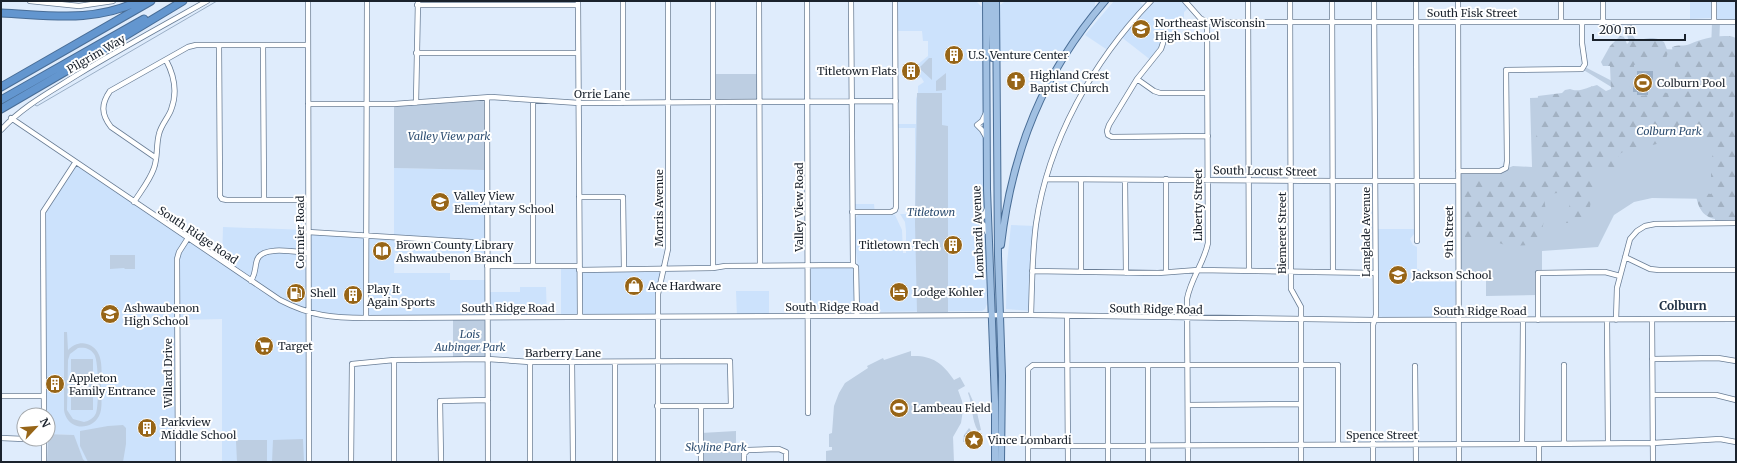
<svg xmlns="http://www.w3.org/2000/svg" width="1737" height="463" viewBox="0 0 1737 463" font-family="Merriweather,serif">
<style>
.built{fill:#cce2fc}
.green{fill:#bdcee2;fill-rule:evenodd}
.forest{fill:url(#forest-firs)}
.water{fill:url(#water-ripples)}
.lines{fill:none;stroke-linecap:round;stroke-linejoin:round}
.stream{stroke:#9bafc6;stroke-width:1}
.minor-casing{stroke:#697d95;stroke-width:6}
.major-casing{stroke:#496d96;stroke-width:8}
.highway-casing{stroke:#496d96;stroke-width:9}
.minor{stroke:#fff;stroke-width:4.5}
.major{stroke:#a1c0e2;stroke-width:6}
.highway{stroke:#6396cf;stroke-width:7}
.labels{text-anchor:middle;stroke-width:4;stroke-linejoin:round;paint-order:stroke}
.street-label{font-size:11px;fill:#1a222c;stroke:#fff}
.poi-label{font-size:11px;fill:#1a222c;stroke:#fff;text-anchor:start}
.park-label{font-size:11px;font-style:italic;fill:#2e4e71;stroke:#fff}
.neighbourhood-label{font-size:12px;font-weight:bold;fill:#203145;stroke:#fff}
</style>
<defs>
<pattern id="forest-firs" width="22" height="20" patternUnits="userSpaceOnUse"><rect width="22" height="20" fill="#bdcee2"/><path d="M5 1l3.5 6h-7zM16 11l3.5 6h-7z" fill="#a2b1c2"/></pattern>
<pattern id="water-ripples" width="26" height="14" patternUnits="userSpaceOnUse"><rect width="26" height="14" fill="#9bafc6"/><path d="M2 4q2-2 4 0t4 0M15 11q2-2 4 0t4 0" fill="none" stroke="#7e8ea1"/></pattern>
</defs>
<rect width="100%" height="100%" fill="#dfecfc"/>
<path class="built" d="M897,1L977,2L982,7L984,84L982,118L977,123V129L981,131L983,135L984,150L983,212L978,218V223L981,225L984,230L986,244L987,304L985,309L982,311L861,312L859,311L858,269L855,242V219L858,215L866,214V210L856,209L855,204H874L875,214L895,215L902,230L903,253H906V231L905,222L900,214H915V128H898V124H916V99L918,93V86L924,82L921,77L918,79L917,65L928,56V41H923L922,31H897Z
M1040,1H1095V8L1059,57L999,62L1000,5L1004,2Z
M1114,1H1139L1145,7L1151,1H1185L1190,6L1184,12V29L1172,31L1152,61L1120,36L1109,51L1085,35Z
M1690,1H1711V18L1690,19Z
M1714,1H1736V22H1714Z
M75,163L222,261L223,227L308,230V231L394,237V168L485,170V253H395L394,273H450V280H487L488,292H520V287H546L547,318H366L310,313L309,462H222V319L177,320L178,462H86L83,459L73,435L48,434V415H44L43,212Z
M1011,225L1036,226L1031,311L1006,309L1007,263Z
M1378,229H1414V234L1410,239L1413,245L1417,247V269H1419V282H1456L1455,317H1379Z
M561,266H579V269H664L658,294L657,317H561Z
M812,267L854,268V312H812L811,308V269Z
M736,291H769V317H737Z"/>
<path class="green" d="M1712,22H1720L1719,48H1736V223H1715V199L1652,198L1634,202L1614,215L1598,247L1542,251V273H1538V295L1486,296V274H1459L1458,171L1508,168L1513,166L1532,167L1530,98L1613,95V88L1582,69L1583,66L1614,82L1613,47L1711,51Z
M929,58H932V80L919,68Z
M946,73V90L936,91V81Z
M713,74H759V102H713Z
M917,93H942V125L948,126C948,181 948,237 948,290L947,291L948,292V312H917L915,223Z
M482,99L484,102L485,170L394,168V106Z
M110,255H135V269H125L124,268L110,269Z
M453,317L487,318L488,359L453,360Z
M64,332H67L68,350C73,345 80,342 87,344C106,350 101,374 101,388C101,397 103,408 99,416C95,424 86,428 77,426C70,424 65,418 64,410ZM78,348C84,347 90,348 94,354C99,360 99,405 96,413C94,418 89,421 84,422L73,419L67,410L68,360L70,354Z
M911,351V356C931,355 942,362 954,380L960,377L965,386L958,390L962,401L963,410L961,423L953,437L954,462H826V451L832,450V447H829V434L832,433L834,406L839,393L845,383L868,368L867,366L883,358L884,360Z
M71,359H93V410H71Z
M969,392L976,408L981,430L978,431C971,420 973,405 968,393Z
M123,425L126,428V444L123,462H88L80,446V431L108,426Z
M736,431V443L744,454V462H701V433Z
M48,434L74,435L83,459L86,462H47Z
M303,439L304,462H272L273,440Z
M239,440H267V462H237L236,441Z"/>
<path class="forest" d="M1628,25H1632L1633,36L1636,40C1649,39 1652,35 1664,42L1668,52L1666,59L1661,61L1650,52L1649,58L1646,60L1634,65V73L1628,90C1637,97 1645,98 1654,91L1668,93L1669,98L1667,105L1669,111H1672L1673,104L1677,100L1672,90L1676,74L1672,47C1678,44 1684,47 1690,44C1702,39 1723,33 1736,38L1735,76H1736V102L1733,117L1736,118V221C1715,219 1701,222 1696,196L1704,193L1711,194L1714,190L1711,184V166L1710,165L1713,154L1708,145L1692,135H1688V138L1684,141L1679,135H1676L1674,139L1665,142L1644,147H1633L1619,154L1617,169L1602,165L1596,166L1590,207V215L1588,220H1575L1573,223H1566L1571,198C1562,191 1555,192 1544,197L1546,212L1541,234L1537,242L1529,245L1508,246L1493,241L1483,244V236L1479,233V228L1474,229L1470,245V250L1465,252V233L1461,227L1465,189L1462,188L1463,184L1473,180L1480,181L1484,186H1491L1509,178L1517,186L1524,180L1538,182L1541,180L1543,169L1538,161C1538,158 1540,154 1540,152C1540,148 1536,144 1536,140C1536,131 1543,123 1542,113C1541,106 1537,106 1538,96L1562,93L1565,90L1570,89C1579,93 1588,87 1597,85L1606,91L1611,89L1610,66H1603L1601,62L1610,46L1620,36L1624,37L1627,44L1629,42L1625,27Z
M969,428L974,434L970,442H963L964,435Z"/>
<path class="water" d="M1637,71H1653V82H1648V95H1637V92H1633V84H1637Z"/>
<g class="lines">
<path class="stream" d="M35,105L37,106L217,1"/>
<g class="minor-casing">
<path id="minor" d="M30,1L79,6L113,1
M308,1L309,462
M578,1L580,317
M623,1V103
M713,1V268
M759,1L760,265
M807,1L808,413
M851,1L853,265
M1185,1L1200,18L1207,22L1208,243C1204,263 1191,278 1187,299L1188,462
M1248,1L1249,271
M1290,1L1291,289L1301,307V462
M1332,1L1333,272
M1416,1L1417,241
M1458,1L1459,462
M1561,1V22
M1603,1V22
M1714,1V22
M417,5H578
M1207,22H1736
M1163,43L1161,49L1137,79L1109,125L1107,131L1108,135L1112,137L1208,136
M219,45L220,196L222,199L227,200H308
M263,45L264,200
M416,53H578
M1137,79L1154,91L1160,93H1207
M487,98L488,462
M533,100V266
M416,103L418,1
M308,104H394L491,97L579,103L896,101
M11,118L280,300C311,316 332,318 366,318L1031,315L1374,320L1736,319
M1,130C23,106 50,92 77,75C120,49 164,25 207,1
M986,137L982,130L977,125L982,121L986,113
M156,158L111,127C101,114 101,104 110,91L188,47L196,45H308
M1458,171H1500L1506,168L1507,161L1506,70L1582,69L1585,64L1582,43V22
M1047,179L1333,181H1458
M1081,180V272
M1125,180L1126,273
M579,197H623L624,269
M134,202C141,191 150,180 154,168C158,157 156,145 159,134C161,125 168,118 171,110C178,92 174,75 166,60
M987,209L983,217L979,221L984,225L987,232
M852,212H891L895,210L896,207L895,1
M308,232L487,243
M1625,257L1650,269L1659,270H1736
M853,265L856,267L857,316
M487,266H579
M579,270L713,268L725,266L853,265
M1032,271L1158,273L1198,270L1375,273
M1166,272V179
M251,281C257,271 254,269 257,260C262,245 296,252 308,253
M1031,315C1032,285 1032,255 1036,224C1048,141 1093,61 1151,1
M1067,316L1068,462
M366,318L367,1
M1538,320V273L1605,272L1620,276
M1607,320L1608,443
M1616,320L1617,288L1630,239L1637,231L1645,226L1655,224L1736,223
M1652,320L1653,462
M1652,359L1718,358L1736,361
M394,360V462
M530,362V462
M572,362L573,462
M615,362V462
M1108,365V462
M1564,365V443
M1415,366L1416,462
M1653,395H1716L1736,400
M1,396H44
M1188,405L1301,404
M701,406V462
M44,415L43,212L75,163
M1,438L24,439
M44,439V462
M1522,444L1523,320
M1539,444V462
M1028,446L1539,444L1653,443L1720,439L1736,442
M178,462L177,259L179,252L188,238
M351,462L352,364L394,360L488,359L530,362L730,361L731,406H657
M441,462L440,401L488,400
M658,462V294L668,249V1
M744,462V454L748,450L779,449L786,452V462
M1028,462V369L1033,365H1338V444
M1148,462V365
M1373,462V325L1376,315L1374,1"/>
</g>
<g class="major-casing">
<path id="major" d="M986,1L987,189L995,401V462
M991,1L993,58
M996,1L998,256L1002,376L1001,462
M1001,245C1012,151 1043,73 1105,1"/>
</g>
<g class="highway-casing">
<path id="highway" d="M1,13C50,15 93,23 139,1
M1,87L151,1
M1,100L144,19
M1,109L85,60L183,1"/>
</g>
<use href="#minor" class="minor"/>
<use href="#major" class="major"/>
<use href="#highway" class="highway"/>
</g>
<defs>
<g id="school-disc" transform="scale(1)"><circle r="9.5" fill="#976517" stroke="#fff"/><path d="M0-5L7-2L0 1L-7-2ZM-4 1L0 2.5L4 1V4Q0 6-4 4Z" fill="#fff"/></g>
<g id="building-disc" transform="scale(1)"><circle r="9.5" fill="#976517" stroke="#fff"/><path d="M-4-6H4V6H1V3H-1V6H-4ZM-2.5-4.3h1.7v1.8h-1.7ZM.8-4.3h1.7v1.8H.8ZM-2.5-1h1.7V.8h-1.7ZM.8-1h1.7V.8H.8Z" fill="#fff"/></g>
<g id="church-disc" transform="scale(1)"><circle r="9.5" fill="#976517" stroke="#fff"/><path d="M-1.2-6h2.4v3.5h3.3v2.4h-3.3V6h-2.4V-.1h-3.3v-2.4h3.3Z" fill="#fff"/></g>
<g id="stadium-disc" transform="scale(1)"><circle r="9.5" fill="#976517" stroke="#fff"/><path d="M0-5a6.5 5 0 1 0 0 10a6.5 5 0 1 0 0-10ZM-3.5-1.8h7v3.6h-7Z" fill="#fff"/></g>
<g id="library-disc" transform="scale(1)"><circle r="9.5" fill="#976517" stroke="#fff"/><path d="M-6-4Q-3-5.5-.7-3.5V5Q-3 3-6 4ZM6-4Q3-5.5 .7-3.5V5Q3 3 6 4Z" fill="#fff"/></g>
<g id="shop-disc" transform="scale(1)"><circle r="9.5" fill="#976517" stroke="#fff"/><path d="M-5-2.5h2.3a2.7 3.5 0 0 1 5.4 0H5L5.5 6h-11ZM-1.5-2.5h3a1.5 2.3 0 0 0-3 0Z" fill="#fff"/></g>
<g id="hotel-disc" transform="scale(1)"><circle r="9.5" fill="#976517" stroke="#fff"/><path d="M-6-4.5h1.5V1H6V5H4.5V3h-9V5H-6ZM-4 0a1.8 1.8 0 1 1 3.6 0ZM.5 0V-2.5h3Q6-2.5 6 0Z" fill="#fff"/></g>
<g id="fuel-disc" transform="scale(1)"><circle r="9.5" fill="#976517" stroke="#fff"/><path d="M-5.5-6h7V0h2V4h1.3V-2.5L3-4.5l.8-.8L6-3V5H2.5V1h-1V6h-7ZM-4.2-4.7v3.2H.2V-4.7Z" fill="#fff"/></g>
<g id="supermarket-disc" transform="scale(1)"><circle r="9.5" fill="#976517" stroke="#fff"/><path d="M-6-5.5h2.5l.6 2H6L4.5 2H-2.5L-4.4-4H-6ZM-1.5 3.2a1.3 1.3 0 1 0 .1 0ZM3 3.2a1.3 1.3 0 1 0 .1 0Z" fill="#fff"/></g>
<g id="sight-disc" transform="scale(1)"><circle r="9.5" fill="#976517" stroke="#fff"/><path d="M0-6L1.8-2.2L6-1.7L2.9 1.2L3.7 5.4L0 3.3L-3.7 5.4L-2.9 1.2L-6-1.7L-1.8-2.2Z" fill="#fff"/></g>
</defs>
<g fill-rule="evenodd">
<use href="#school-disc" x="1141" y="29"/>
<use href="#building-disc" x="954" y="55"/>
<use href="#building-disc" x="911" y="71"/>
<use href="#church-disc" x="1016" y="81"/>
<use href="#stadium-disc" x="1643" y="83"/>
<use href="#school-disc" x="440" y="202"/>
<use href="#building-disc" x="953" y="245"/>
<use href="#library-disc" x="382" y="251"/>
<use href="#school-disc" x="1398" y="275"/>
<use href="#shop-disc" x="634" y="286"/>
<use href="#hotel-disc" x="899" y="292"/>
<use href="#fuel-disc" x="296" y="293"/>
<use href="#building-disc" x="353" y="295"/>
<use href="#school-disc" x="110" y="314"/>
<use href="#supermarket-disc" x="264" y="346"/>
<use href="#building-disc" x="55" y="384"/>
<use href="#stadium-disc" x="899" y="408"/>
<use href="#building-disc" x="147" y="428"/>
<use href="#sight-disc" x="974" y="440"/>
</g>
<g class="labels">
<g class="street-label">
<text x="1472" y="17">South Fisk Street</text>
<text transform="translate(96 54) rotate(-30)" y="4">Pilgrim Way</text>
<text x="602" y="98">Orrie Lane</text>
<text transform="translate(1265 171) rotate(1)" y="4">South Locust Street</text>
<text transform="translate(1198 205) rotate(-90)" y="4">Liberty Street</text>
<text transform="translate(799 207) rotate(-90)" y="4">Valley View Road</text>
<text transform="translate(659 208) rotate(-90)" y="4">Morris Avenue</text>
<text transform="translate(300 232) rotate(-90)" y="4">Cormier Road</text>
<text transform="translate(978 232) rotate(-92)" y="4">Lombardi Avenue</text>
<text transform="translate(1366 232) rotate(-90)" y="4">Langlade Avenue</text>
<text transform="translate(1449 232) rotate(-90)" y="4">9th Street</text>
<text transform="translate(1282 233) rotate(-90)" y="4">Biemeret Street</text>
<text transform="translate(198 235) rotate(34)" y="4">South Ridge Road</text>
<text x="832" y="311">South Ridge Road</text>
<text x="508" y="312">South Ridge Road</text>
<text transform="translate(1156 309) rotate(1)" y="4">South Ridge Road</text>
<text x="1480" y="315">South Ridge Road</text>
<text x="563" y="357">Barberry Lane</text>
<text transform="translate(168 373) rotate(-90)" y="4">Willard Drive</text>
<text x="1382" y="439">Spence Street</text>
</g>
<g class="poi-label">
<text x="1155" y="27">Northeast Wisconsin<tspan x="1155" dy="13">High School</tspan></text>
<text x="968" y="59">U.S. Venture Center</text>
<text x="897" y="75" text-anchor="end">Titletown Flats</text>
<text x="1030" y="79">Highland Crest<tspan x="1030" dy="13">Baptist Church</tspan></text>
<text x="1657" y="87">Colburn Pool</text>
<text x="454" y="200">Valley View<tspan x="454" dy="13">Elementary School</tspan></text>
<text x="396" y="249">Brown County Library<tspan x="396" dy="13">Ashwaubenon Branch</tspan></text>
<text x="939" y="249" text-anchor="end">Titletown Tech</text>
<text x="1412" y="279">Jackson School</text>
<text x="648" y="290">Ace Hardware</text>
<text x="367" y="293">Play It<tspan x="367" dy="13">Again Sports</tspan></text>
<text x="913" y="296">Lodge Kohler</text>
<text x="310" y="297">Shell</text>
<text x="124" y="312">Ashwaubenon<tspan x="124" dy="13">High School</tspan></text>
<text x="278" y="350">Target</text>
<text x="69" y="382">Appleton<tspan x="69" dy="13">Family Entrance</tspan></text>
<text x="913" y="412">Lambeau Field</text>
<text x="161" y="426">Parkview<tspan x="161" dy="13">Middle School</tspan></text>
<text x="988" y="444">Vince Lombardi</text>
</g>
<g class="park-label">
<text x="1669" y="135">Colburn Park</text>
<text x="449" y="140">Valley View park</text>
<text x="931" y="216">Titletown</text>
<text x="470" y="338">Lois<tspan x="470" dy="13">Aubinger Park</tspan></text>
<text x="716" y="451">Skyline Park</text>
</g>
<g class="neighbourhood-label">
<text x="1683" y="310">Colburn</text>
</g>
</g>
<rect width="1737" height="463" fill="none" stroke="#1a222c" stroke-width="4"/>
<g transform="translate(36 427) rotate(64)"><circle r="19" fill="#ffffff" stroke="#a3a7ab"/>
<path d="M0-3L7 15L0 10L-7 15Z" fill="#976517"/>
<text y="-6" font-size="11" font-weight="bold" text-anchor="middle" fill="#1a222c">N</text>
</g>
<path d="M1593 34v6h92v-6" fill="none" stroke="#1a222c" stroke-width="2"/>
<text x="1599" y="34" font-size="12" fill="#1a222c" stroke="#ffffff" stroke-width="3" paint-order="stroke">200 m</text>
</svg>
